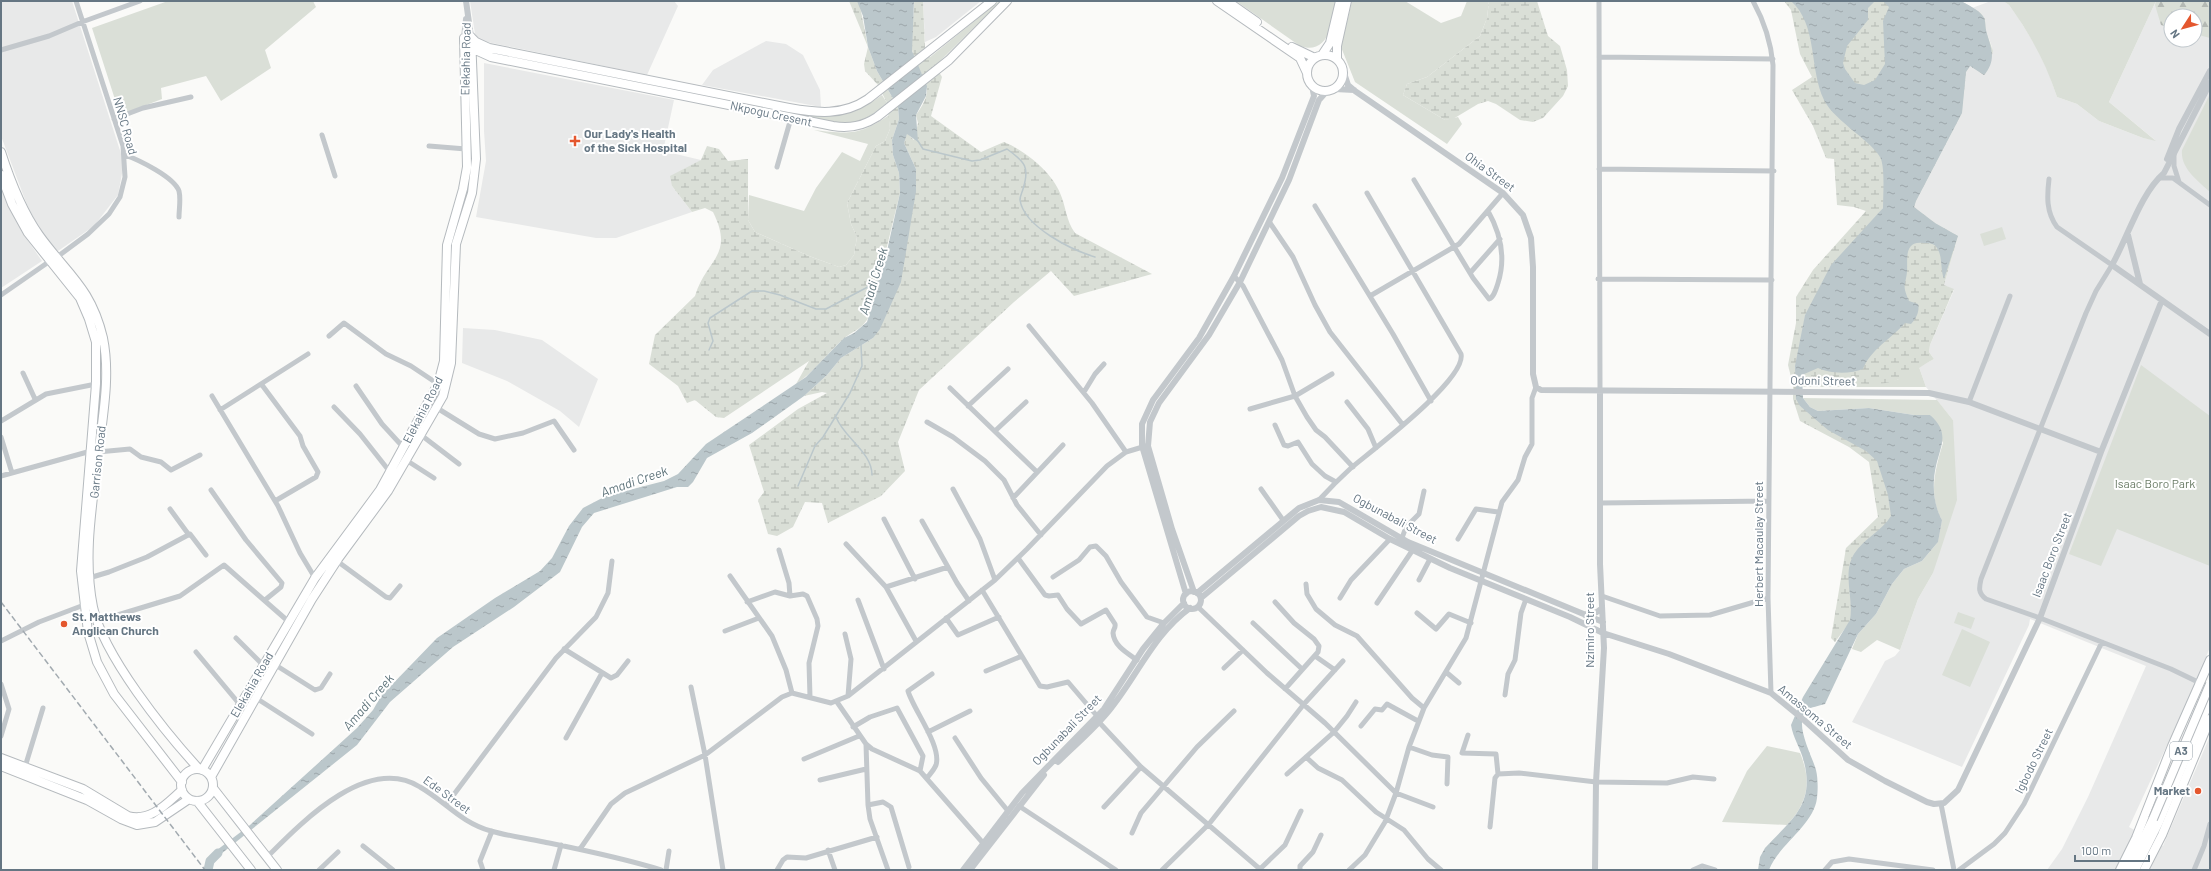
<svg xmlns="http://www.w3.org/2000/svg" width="2211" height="871" viewBox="0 0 2211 871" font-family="Barlow,sans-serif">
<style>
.built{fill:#e8e9e9;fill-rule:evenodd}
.green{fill:#dadfd7}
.forest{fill:url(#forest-firs)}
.wetland{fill:url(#wetland-marsh)}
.water{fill:url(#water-ripples);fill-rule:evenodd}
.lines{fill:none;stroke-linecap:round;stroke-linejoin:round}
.stream{stroke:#bbc7cb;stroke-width:1.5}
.river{stroke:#bbc7cb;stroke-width:9}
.primary-casing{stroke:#b5babe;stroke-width:10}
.trunk-casing{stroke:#b4b9bd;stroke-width:10}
.minor{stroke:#c3c8cc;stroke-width:5}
.tertiary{stroke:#c3c8cc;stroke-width:6}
.primary{stroke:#fff;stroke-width:8}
.trunk{stroke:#fff;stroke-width:8}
.rail{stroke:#a2aab0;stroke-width:1.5;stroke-dasharray:6 3;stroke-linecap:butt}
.trunk-bridge-casing{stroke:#b4b9bd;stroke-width:10;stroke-linecap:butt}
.trunk-bridge{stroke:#fff;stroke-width:8}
.poi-dot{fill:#e4572e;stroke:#fff;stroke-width:1.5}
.labels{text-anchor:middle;stroke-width:4;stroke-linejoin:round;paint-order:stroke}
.shield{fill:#fff;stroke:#939fa8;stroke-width:1}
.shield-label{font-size:11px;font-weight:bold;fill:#657683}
.street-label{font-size:12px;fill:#657683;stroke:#fff}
.poi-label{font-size:12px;font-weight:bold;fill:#657683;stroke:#fff;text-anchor:start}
.park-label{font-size:12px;fill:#687a64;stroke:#fff}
.water-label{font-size:13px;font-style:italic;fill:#60757c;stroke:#fff}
</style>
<defs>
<pattern id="forest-firs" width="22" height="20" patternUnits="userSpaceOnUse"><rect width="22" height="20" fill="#dadfd7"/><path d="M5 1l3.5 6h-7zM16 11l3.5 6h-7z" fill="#b4b9b4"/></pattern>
<pattern id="wetland-marsh" width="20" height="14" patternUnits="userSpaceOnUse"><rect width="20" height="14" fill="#dadfd7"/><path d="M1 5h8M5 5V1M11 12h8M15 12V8" fill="none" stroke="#b4b9b4"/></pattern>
<pattern id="water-ripples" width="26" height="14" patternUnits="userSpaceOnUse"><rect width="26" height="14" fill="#bbc7cb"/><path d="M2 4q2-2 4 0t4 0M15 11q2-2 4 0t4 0" fill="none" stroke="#9ca6aa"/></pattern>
</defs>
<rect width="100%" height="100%" fill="#fafaf8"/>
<path class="built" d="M1,1H72L124,163L118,195L94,226L58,251L43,234L29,210L1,136Z
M470,1H674L678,6L647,75L482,41L475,34Z
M923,1H981L936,37L925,42Z
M1991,1H2003L2009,5L2019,19L2037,48L2049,74L2057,97L2077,104L2099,121L2143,138L2155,140L2109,102L2156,1H2210V647L2195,685L2129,827L2163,846L2210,736V870H2047L2062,849L2088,797L2146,666L2104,649L2030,619L2029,625L1962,767L1852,722L1885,661L1895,656L1900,650L1918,599L1933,573L1953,420L1926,387L1919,367L1934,359L1929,352L1930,345L1954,290L1944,285L1958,236L1935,223L1914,207L1916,201L1962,113L1966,72L1969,66L1984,74L1988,70L1992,47L1986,31L1985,19L1981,13L1972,8ZM2171,16H2195V40H2171Z
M766,41L786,44L803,55L820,90L821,107L702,85L713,70Z
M484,63L674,100L663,151L701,160L672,186L692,212L616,238H596L476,217L486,161L484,131Z
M1,187L22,232L42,261L1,288Z
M463,328L495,330L542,340L598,379L579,427L560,411L507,381L462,363Z"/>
<path class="green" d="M168,1H313L316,7L265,50L271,68L221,101L206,76L161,88L162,99L120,115L92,28Z
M999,1H1001L935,66L929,58Z
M1236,1H1339C1334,21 1328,56 1300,46Z
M1352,1H1405L1441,23L1461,16L1467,1H1489L1487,18L1480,36L1427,77L1407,84L1403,95L1445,120L1458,117L1462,124L1447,144L1355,82L1341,47Z
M2003,1H2156L2109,102L2156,141L2143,138L2099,121L2077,104L2057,97C2046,63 2030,34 2009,5Z
M2210,94V192C2198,181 2180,168 2182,150Z
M882,95L887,103C852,135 831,122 789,113V112C828,119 849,119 882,95Z
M889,115L890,129L885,141L876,146L847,203L851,224L857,237L854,255L846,265L839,267L809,256L755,232L748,220L749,195L804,211L816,188L842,152L860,161L868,144L814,130C849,134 859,136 889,115Z
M2002,227L2006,239L1984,246L1980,234Z
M2141,365L2210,416V566L2117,529L2101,566L2069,554Z
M1919,367L1926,387H1802V375L1846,382L1897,380Z
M1803,398L1937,400L1953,420L1957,500L1933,573L1918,599L1900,650L1877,640L1861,652L1852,649L1858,634L1876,614L1892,584L1904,569L1922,561L1938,542L1942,520C1928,496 1935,469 1943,443L1930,415H1914L1869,408L1818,411L1810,407Z
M1958,612L1975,618L1971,629L1954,623Z
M1962,629L1990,642L1970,687L1942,675Z
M1767,746L1800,753C1812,782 1808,802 1787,825L1722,822L1747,771Z"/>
<path class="forest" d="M2156,1H2210V38L2195,34V16H2171V28L2161,25L2155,5Z"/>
<path class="wetland" d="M849,1H859L868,47L877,71L898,107L899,119L892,140L893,155L899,173L900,193L871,312C863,331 854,329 841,341C826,355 814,372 796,384L809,361L724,418L716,417L695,400L687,403L678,386L649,364L655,335L695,296C706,259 735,256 713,212L705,208L692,212L672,186L670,176L701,160L707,146L719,149L728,161L748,159V220L755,232L809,256L839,267L846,265L854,255L857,237L851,224L847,203L876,146L885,141L890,129L887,103L878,85L865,71L864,64L868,47Z
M914,1H923L925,49L942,77L931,116L981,152L1004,142C1024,150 1052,172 1060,193C1066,206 1066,221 1075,233L1152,274L1074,296L1051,271L1014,302L919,390L898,442L905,471L881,496L828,523L822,503L805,502L793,527L777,536L768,534L758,500L764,492L749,445L798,409L827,393L822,392L804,396L827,375L841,358L873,338L916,169L904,143L907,133L914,140L918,123L916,115C940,83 918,79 912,50C908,35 915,17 914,1Z
M1489,1H1537L1548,36L1560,46L1567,70L1568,86L1563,96L1543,118L1533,122L1520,120L1496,104L1488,101L1478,104L1453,119L1445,120L1403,95L1407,84L1427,77L1480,36L1487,18Z
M1784,1H1838L1818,36L1891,135L1883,208L1805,315L1800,406L1910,461L1864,603L1835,642L1831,638L1846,548L1878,517L1869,462L1849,447L1800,421L1793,399V385L1788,365L1796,323V297L1813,270L1866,211L1854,207L1837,205L1834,159L1826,158L1813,126L1792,90L1812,77L1800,54L1791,10Z
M1854,1H1961L1981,13L1985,19L1986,31L1993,51L1988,70L1984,75L1970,66L1966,72L1962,113L1916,201L1914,207L1935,223L1958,236L1944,285L1954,289L1930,345L1929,352L1934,359C1922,365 1909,376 1897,380C1871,390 1829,379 1802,375L1899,210L1880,107L1839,69Z"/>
<path class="water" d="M857,1H914L912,51L927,86L926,96L916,115L918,142L907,134L904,143L916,169V191L901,282L880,329L873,338L841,358L827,375L804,396L752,433L707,458L693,482L688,487H677L594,513L582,527L560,572L514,607L453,647L390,702L357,745L211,862L209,860L217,850L250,825L357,728L373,710L381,696L437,638L495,598L540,571L552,558L569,526L583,508L606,496L664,481L678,474L706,444L806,377L844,338L854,333L867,322L882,273L900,193L899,173L893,155L892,140L899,119L898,107L877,71L868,47L863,16Z
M1791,1H1961C1968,5 1977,9 1982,15C1986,19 1985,24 1986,30C1990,46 1998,59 1984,75L1970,66L1966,72L1962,113L1916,201L1914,207L1935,223L1958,236L1944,279C1940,269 1943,257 1937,248C1934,243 1929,243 1924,243C1903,240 1908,260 1907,272C1905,288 1902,284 1909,301L1918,304C1920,311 1916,319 1911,324L1905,323C1892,338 1870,350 1863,369C1851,374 1830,374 1818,368L1802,375L1803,398L1810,407L1818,411L1869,408L1914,415H1930C1950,433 1941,444 1936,466C1932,483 1933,504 1942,520L1938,542L1922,561L1904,569L1892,584L1876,614L1858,634L1825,704C1819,706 1811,707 1807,710C1793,723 1812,755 1816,770C1818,778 1818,790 1817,798C1814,825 1779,844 1769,870H1758L1760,857L1765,848C1791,820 1815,805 1804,762C1801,749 1793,738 1791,725L1803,697L1850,620C1854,598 1842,574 1854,554C1864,538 1882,531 1891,516L1888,495L1877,461L1866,451L1828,430L1800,406L1796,399L1795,366L1805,315L1831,265L1883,208C1883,195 1885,171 1881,159C1874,142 1835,122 1824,100C1809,69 1818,25 1791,1ZM1883,1L1889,7L1883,21L1885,64L1875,80L1864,85L1855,83L1845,69L1843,63L1847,46L1868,20V8L1874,2Z"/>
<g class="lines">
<path class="stream" d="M918,141L923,149L972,161L980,160L1007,149C1025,162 1030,167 1023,189C1022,193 1020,196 1020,200C1024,227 1072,250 1095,257
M709,350L713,341L708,323L710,318L752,291H764L780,295L816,309H826L881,280
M836,417C844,438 872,452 872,475
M798,486L815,446L823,437L850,393L862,366L861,345"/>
<path class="river" d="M208,870L210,861L218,853"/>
<g class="primary-casing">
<path id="primary" d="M1217,1L1300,58L1307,73
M1227,1L1257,22
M471,37L476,42L489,48L789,108C817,113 843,116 868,99L992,1
M469,47L491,57L833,126C850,129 863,126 877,117L949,60L1007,1
M1292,47L1315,58
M1307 73a18 18 0 1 1 36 0a18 18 0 1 1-36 0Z
M1322,55L1330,43L1340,1
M1337,59V46L1347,1
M1,152C10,180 22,211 39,235C67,274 91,287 103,338C111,377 102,419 98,457C92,506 83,558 93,607C103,655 165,732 199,769
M1,175L12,204L28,233L80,298L89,319L96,342V384L81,571L88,632L97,662L114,694L182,782
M1,758L83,789L128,816C151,822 166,804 182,790
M1,766L87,800L121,819L137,825L155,822L189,799
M181 785a16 16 0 1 1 32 0a16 16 0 1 1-32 0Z
M202,770L315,578L380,490L438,384L444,361L447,245L463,189L467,167L464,38
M211,777L312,599L338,559L388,491L443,396L451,363L456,244L472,193L476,159L471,37
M213,788L277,870
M197,801L251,870
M2120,870L2136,838L2172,746L2210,660
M2144,870L2162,835L2210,719"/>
</g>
<g class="trunk-casing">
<path id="trunk" d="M2128,870L2153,819
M2135,870L2159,822L2210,700"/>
</g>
<path class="minor" d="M1599,1L1600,390
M1753,1C1764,21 1771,42 1773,65L1768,598L1771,693
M1,50L49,36L82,22L140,1
M1599,57L1773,59
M114,119L143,108L191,97
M322,135L335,176
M429,146L466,149
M2174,153V166L2179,182
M125,155C139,160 174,177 179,191C181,199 179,209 179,217
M777,167L791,118
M1599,169L1774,171
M2159,178H2173L2210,205
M2049,179C2047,196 2046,212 2057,227L2112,265L2096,291L2086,313L1981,579C1979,588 1978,593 1986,599L2040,618L2171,669L2200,683
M1414,180L1473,278L1489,299C1494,297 1496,289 1498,283C1506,258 1501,234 1488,211
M1315,206L1393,334L1431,401
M1270,223L1293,257L1315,305L1330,332L1403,425
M57,257L88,234L109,214L120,197L125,177L123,146L76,1
M1470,273L1500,239
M1234,276L1243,286L1282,360L1295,396L1307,417L1316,430L1325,437L1353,467
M1598,279L1772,280
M1,295L50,261
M1370,296L1459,244L1503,193
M1029,326L1092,403L1126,452
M329,336L344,323L386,354L411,366L438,384
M23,373L35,399
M262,385L300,436L303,446L318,472L316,477L275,501
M356,386L382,424L404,448
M950,388L1037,472
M1084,392L1095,374L1104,364
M212,396L278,506L300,553L315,578
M1347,402L1368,429L1376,448
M1969,402L2010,296
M968,406L1008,369
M334,407L360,434L390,472
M437,408L479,434L495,439L523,433L554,421L574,450
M1250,409L1295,396L1332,374
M220,410L308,354
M1,421L46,394L96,384
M927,422L953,437L985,461L1004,480L1017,505L1041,535
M1275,425L1284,445L1288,446L1298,442L1312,464L1325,476L1336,482
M995,431L1026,402
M421,435L459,464
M1,437L12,473
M98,452L130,449L141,457L161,462L171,470L200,455
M406,460L434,478
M1,476L91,451
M953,489L980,539L995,580
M1261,489L1283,520
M211,490L246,540L282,583L281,587L265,600
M1013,498L1063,445
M1319,500C1329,489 1340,478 1351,468C1371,451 1467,379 1461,354L1367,193
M1600,503L1769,501
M170,509L189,535
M884,519L915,579
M922,521L957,583L969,601
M1402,538L1406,527L1419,514L1424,491
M1458,539L1476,509L1498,512
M846,544L886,587L916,641
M779,550L789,583L790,596
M1018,558L1045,595L1049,596L1058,595L1067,609L1081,624L1106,610L1115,624C1116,628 1113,629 1113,633C1114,646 1127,653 1137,660
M337,561L386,597L390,598L400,586
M730,576L772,636L786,670L792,693
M1053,577L1079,560L1090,547L1096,546L1106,556L1121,582L1147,617L1164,623
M89,578L109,572L147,557L190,534L206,555
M1419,580L1430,559
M1306,584L1307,594L1316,609L1335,625L1357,636L1412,698L1424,708
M886,587L948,567
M982,590L1040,686L1047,687L1068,682L1097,716
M1602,596L1660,616L1710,615L1768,598
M1340,598L1351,580L1390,539
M858,600L884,669
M747,602L775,592L790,596L803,594L807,596L817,619L818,626L809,663L810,697
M1275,602L1294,623L1314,639L1319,646L1318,652L1285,689
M1377,603L1412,551
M1198,607L1267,673L1325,723L1396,793L1433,807
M1417,613L1436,629L1449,614L1471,623
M946,618L958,635L999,617
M98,621L180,596L224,565L289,622
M1253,623L1302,669
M725,631L759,618
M845,634L851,659L848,696
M236,638L264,666
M1,641L39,622L84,605
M564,649L611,678L617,675L628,661
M196,652L241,706
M1315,656L1335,670
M274,664L315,690L321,688L330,674
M1224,668L1243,650
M986,671L1022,656
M1446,672L1459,683
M1,684L9,709L1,736
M691,687L705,755L723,870
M1505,695L1508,674L1515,660L1521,613L1526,599
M256,698L312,734
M837,702L866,744L872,749L920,771L983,843
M1097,720L1141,767L1261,870
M1361,726L1375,709L1382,710L1387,704L1418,721
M853,727L870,717L897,708L923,756L920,771
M928,732L970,711
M1468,735L1462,753L1496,754L1498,774
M566,738L602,673
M955,738L981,778L1008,811
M866,744L868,805L870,819L888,870
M1409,747L1432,755L1448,757L1447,784
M1306,757L1318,768L1342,780L1376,812L1404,830L1428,859L1441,870
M804,759L859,736
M25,767L43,708
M1287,774L1334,732L1347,716L1356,702
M927,778C930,774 934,770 936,765C942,746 913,709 908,691L932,674
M820,780L866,769
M1941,804L1954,870
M446,805L556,658L596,617L608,593L612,561
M868,805L883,802L891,807L909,867
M1019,806L1116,870
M1104,807L1141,767
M1490,827L1495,778L1498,774L1519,773L1596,782L1667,783L1693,777L1714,779
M1132,833L1141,813L1197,747L1234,711
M363,846L393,870
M580,849L611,804L625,793L705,755L782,697L792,693L831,703L848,696L995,580L1027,549L1107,466L1126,452L1146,446
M828,850L835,870
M267,857C301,823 367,754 420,787C446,802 460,822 491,831C508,836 526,838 544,842C583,850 623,858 661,870
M1260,869L1285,845L1301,811
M319,870L338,852
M483,870L480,861L492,831
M554,870L561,845
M666,870L669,851
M777,870L783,860L787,857L806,858L877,837
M1162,870L1209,824L1304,704L1343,661
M1300,870V866L1313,852L1321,835
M1349,870L1365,855L1385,822L1396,793L1409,747L1424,708L1466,638L1502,502L1518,480L1525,457L1532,444V398L1536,387
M1693,870L1702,866L1715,870
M1825,870L1832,862L1849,859L1933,870
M1959,870L1994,844L2005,833L2024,804L2102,642
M2194,870L2204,846L2210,824"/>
<path class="tertiary" d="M466,1L471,37
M464,38L466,19
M1344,73L1348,85L1355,91L1503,193L1523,215L1531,238L1533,267V374L1536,387L1541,390L1929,393L1969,402L2101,452
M2210,83L2164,173C2140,194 2128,237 2112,265L2210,334
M1335,89L1354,90
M2167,159L2179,129L2210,71
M2128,235L2140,284
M1183 600a9 9 0 1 1 18 0a9 9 0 1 1-18 0Z
M1194,592L1172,529L1148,446L1150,422L1159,403L1209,335L1240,282L1289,180L1319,100L1327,91
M1197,593L1299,508L1319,500L1339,502L1408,542L1430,551L1603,622
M1186,594L1142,446V424L1153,400L1199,338L1234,276L1282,178L1314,96L1312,86
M1201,598L1299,516L1308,511L1321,507L1344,512L1390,539L1450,568L1570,617L1603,633L1669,654L1771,693L1804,720L1848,760L1885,781L1927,802L1934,804L1944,803L1958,790L2040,618L2101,452L2162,300
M1585,615L1597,612L1602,608
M1058,762C1076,744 1097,727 1112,707C1138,674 1155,633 1190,608
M963,870L1022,793L1104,709L1143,649L1164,623L1184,603
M970,870L1044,775
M1595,870L1596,782L1604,648L1600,564V390"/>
<use href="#primary" class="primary"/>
<use href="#trunk" class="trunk"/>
<path class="rail" d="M1,602L205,870"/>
<g class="trunk-bridge-casing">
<path id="trunk-bridge" d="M2153,819L2210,684"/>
</g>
<use href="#trunk-bridge" class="trunk-bridge"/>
</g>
<g class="poi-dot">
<path d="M573 135h4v4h4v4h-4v4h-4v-4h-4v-4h4z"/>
<circle cx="64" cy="624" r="4"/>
<circle cx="2198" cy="791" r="4"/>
</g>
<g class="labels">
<rect class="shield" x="2170" y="742" width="22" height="18" rx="3"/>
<g class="shield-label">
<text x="2181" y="755">A3</text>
</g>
<g class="street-label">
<text transform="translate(466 59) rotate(-89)" y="4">Elekahia Road</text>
<text transform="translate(771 114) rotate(12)" y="4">Nkpogu Cresent</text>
<text transform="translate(125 126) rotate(74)" y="4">NNSC Road</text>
<text transform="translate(1490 172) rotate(36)" y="4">Ohia Street</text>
<text transform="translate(1823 381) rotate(1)" y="4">Odoni Street</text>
<text transform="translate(423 410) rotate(-63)" y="4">Elekahia Road</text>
<text transform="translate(98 462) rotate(-84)" y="4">Garrison Road</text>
<text transform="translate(1395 519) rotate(28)" y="4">Ogbunabali Street</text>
<text transform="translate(1759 544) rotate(-90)" y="4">Herbert Macaulay Street</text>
<text transform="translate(2052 555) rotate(-69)" y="4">Isaac Boro Street</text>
<text transform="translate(1590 630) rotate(-90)" y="4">Nzimiro Street</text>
<text transform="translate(252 685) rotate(-60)" y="4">Elekahia Road</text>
<text transform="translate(1815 717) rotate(40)" y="4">Amassoma Street</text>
<text transform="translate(1067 730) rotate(-46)" y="4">Ogbunabali Street</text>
<text transform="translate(2034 761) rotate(-64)" y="4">Igbodo Street</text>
<text transform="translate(447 795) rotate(36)" y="4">Ede Street</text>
</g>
<g class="poi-label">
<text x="584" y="138">Our Lady's Health<tspan x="584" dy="14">of the Sick Hospital</tspan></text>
<text x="72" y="621">St. Matthews<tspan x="72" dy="14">Anglican Church</tspan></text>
<text x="2190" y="795" text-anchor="end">Market</text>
</g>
<g class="park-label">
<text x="2155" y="488">Isaac Boro Park</text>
</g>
<g class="water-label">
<text transform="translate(873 281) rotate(-73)" y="5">Amadi Creek</text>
<text transform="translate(634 481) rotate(-19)" y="5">Amadi Creek</text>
<text transform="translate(368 702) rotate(-49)" y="5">Amadi Creek</text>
</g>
</g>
<rect width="2211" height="871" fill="none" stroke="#657683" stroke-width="4"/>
<g transform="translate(2183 28) rotate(234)"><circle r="19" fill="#ffffff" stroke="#c1c8cd"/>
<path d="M0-3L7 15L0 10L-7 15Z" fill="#e4572e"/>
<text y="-6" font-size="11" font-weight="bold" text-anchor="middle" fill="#657683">N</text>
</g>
<path d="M2075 855v6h74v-6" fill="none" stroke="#657683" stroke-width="2"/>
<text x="2081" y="855" font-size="12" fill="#657683" stroke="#ffffff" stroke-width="3" paint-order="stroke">100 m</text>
</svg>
